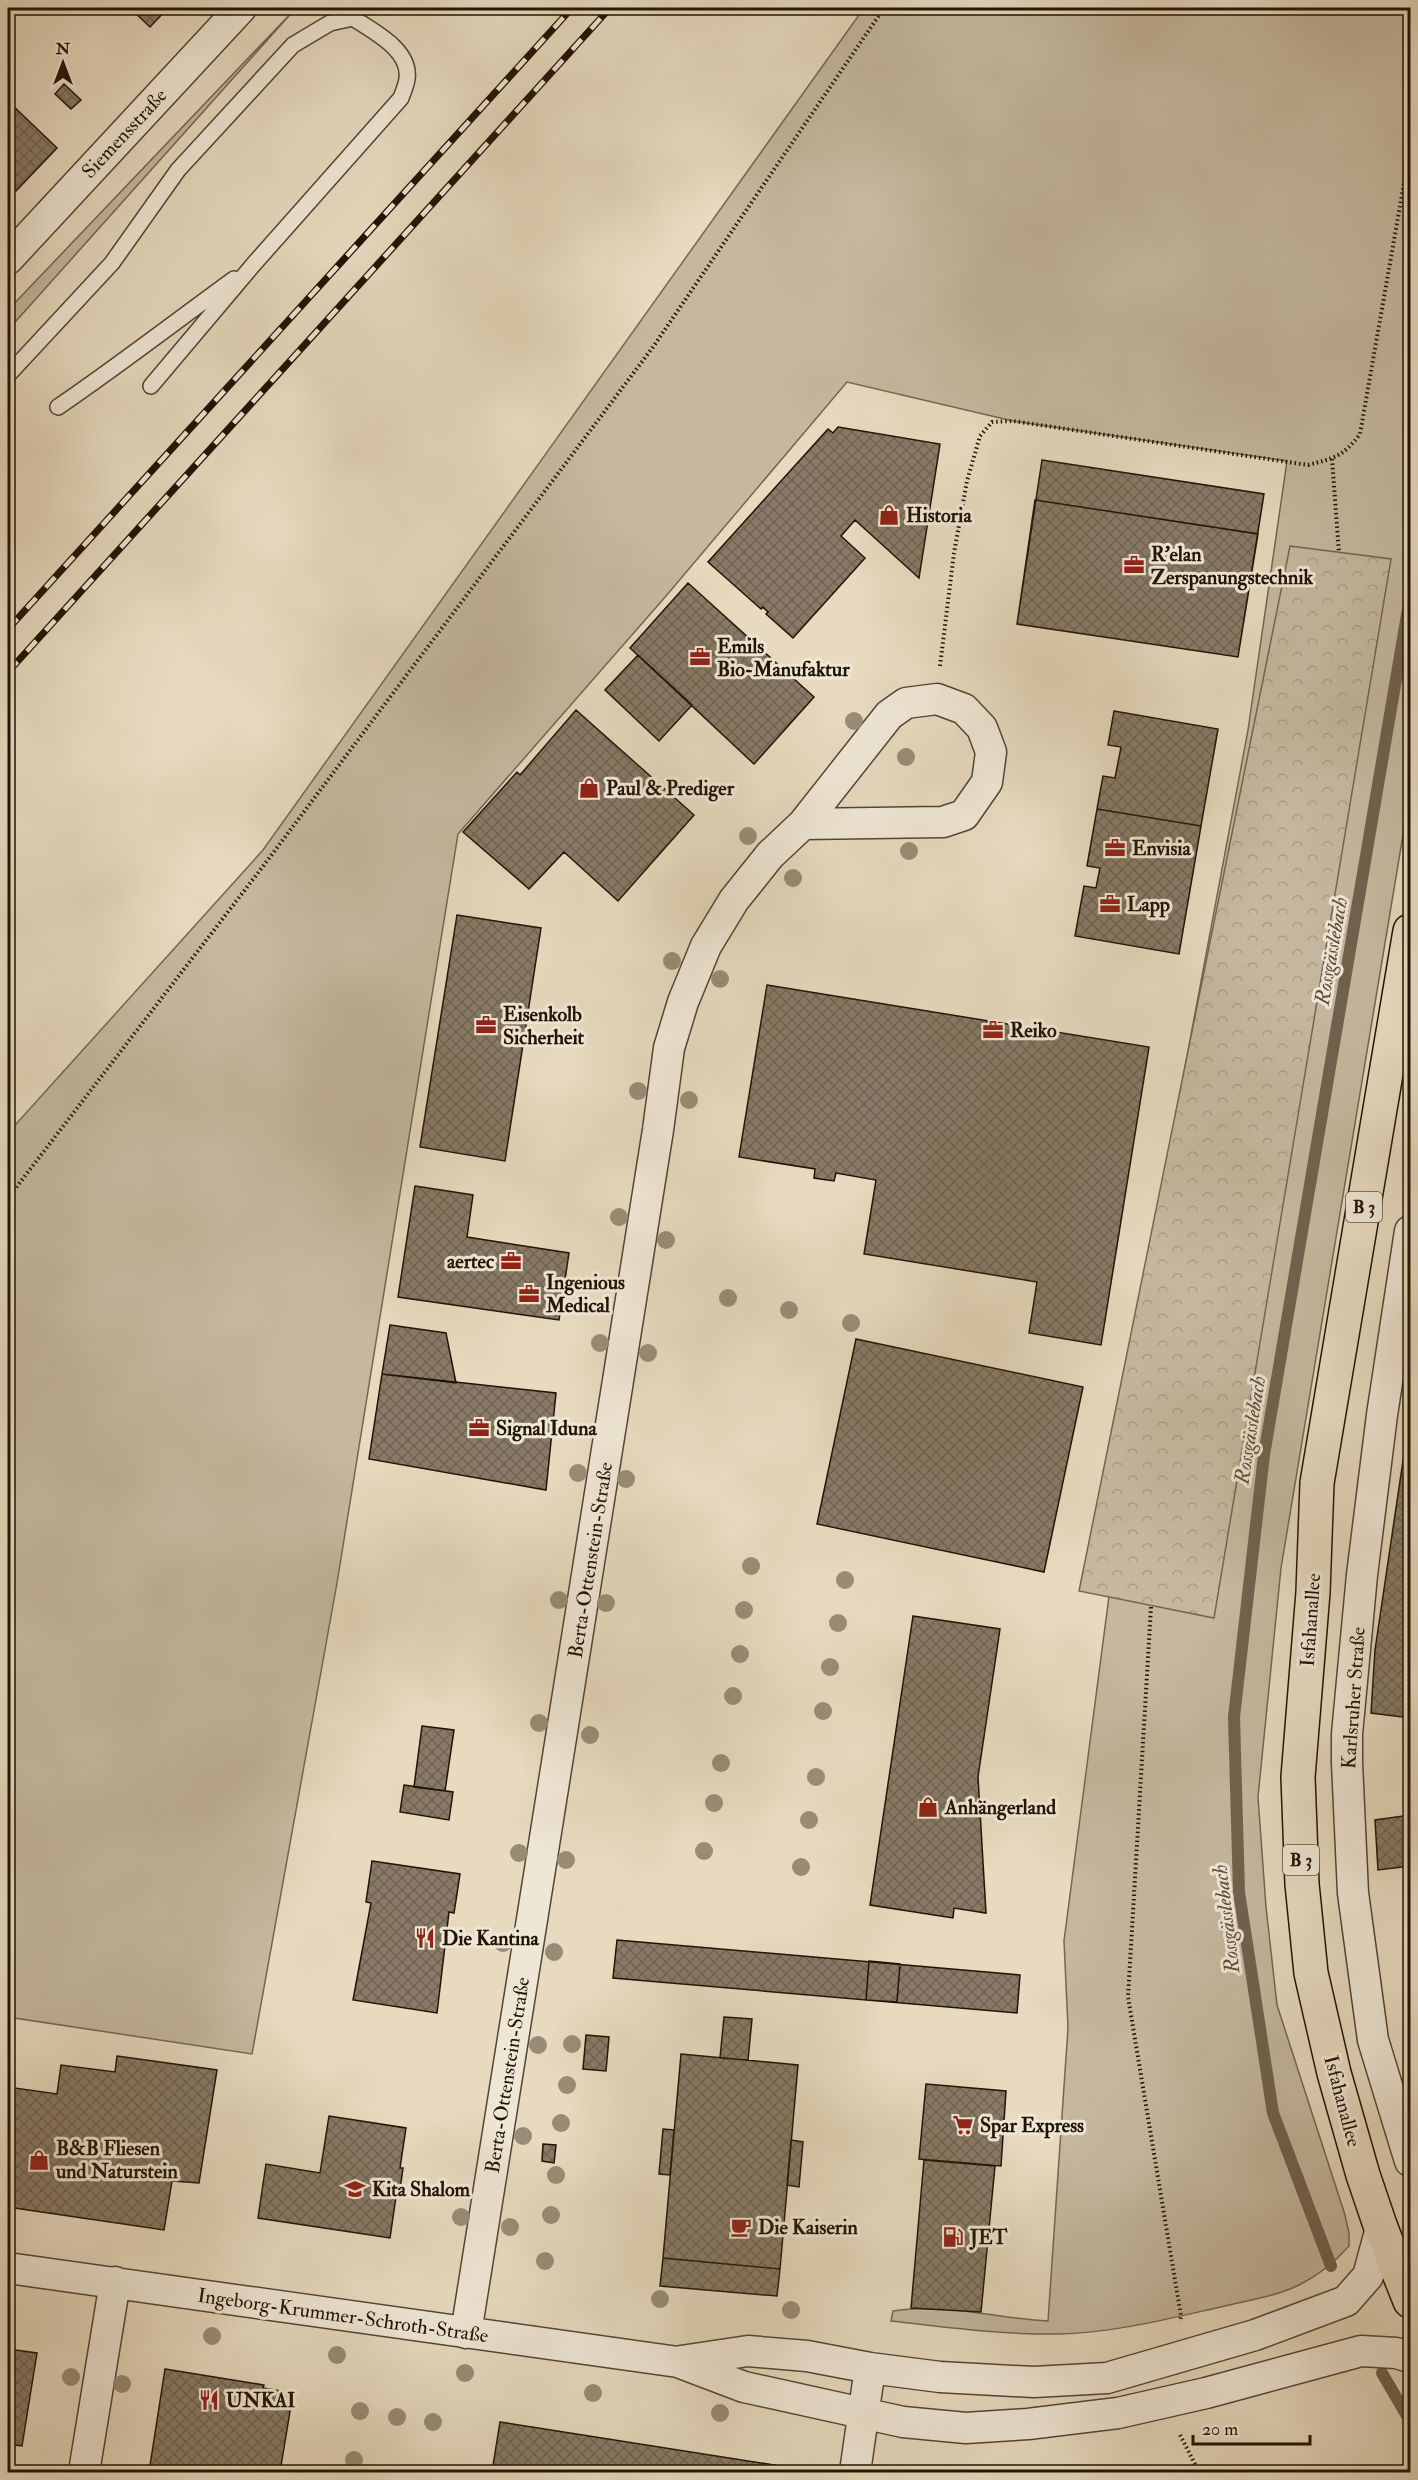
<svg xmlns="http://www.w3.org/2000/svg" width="1418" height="2480" viewBox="0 0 1418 2480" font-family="'IM FELL Double Pica',serif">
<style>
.grass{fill:#c5b89f;stroke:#736652;stroke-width:1.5}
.forest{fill:url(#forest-crowns);stroke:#736652;stroke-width:1.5}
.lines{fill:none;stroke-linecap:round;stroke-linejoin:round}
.stream{stroke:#70624f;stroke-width:12}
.building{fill:url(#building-cross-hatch);stroke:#211305;stroke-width:1.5}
.lane-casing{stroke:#524534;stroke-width:18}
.street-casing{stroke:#524534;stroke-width:33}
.primary-casing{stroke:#211305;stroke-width:36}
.highway-casing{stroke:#211305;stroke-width:36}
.path{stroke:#211305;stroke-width:4;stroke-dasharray:1.5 3;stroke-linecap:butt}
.lane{stroke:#efe7d5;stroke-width:15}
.street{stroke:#efe7d5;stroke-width:30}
.primary{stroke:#e7dabf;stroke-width:33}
.highway{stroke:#e7dabf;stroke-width:33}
.rail-casing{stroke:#211305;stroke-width:7}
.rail{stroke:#efe7d5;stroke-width:4.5;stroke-dasharray:14;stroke-linecap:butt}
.tree{fill:#998c76}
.labels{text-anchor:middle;stroke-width:6;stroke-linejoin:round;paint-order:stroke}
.shield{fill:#efe7d5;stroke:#5f5343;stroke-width:1.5}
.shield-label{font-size:18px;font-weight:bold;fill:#211305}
.street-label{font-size:20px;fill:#211305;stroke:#efe7d5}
.poi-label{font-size:20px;font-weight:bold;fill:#211305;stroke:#efe7d5;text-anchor:start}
.water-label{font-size:21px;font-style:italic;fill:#5c4e3c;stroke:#efe7d5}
</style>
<defs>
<pattern id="forest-crowns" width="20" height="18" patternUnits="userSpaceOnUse" patternTransform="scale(1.5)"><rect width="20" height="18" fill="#c5b89f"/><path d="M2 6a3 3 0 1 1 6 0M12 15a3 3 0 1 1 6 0" fill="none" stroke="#a99d87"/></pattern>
<pattern id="building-cross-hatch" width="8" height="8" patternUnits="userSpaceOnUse" patternTransform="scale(1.5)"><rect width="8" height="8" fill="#887a66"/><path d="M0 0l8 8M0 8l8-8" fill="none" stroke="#6f6352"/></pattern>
</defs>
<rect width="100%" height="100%" fill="#e7dabf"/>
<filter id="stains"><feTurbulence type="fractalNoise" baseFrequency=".00333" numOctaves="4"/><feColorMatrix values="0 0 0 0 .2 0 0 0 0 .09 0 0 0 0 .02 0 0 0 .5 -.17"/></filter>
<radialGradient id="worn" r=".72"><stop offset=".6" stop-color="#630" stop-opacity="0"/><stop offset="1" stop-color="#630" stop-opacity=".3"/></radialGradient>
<path class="grass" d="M296,8L8,330V310Z
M864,8H1410V793L1281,1568L1258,1797L1266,1907L1277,2005L1345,2215L1349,2233V2246C1335,2262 1319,2275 1299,2285C1277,2296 1250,2300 1225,2306C1171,2318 1114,2333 1059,2334C1003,2335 947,2327 891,2321L893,2311C945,2302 997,2319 1048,2321L1068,2028L1064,1941L1162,1190L1248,730L1287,461L1013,421L847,382L666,596L458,834L337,1583L252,2054L8,2017V1133L263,850Z"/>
<path class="forest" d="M1290,546L1391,559L1214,1618L1079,1591Z"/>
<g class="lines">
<path class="stream" d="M1331,2266L1273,2113L1239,1892L1234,1717L1264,1455L1410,597
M1382,2373L1410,2421"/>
</g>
<path class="building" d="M130,8H168L150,27Z
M64,84L81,100L71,109L55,94Z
M8,101L57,148L16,191L8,183Z
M838,427L940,444L919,578L855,520L841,536L865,558L793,638L766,614L768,612L763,607L761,609L708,562L828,429L833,433Z
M1042,460L1264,494L1238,657L1017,624Z
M1035,500L1258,534L1238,657L1017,624Z
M688,583L814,697L754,764L630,648Z
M638,655L692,705L659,741L605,690Z
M576,710L694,815L618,901L564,852L529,889L463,832L517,772L520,775Z
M1114,711L1218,729L1201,826L1097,809L1103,776L1115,778L1121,747L1108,745Z
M1097,809L1201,826L1179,954L1075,936L1084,886L1096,888L1100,868L1087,866Z
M457,915L541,928L505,1161L420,1147Z
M767,985L1149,1047L1101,1345L1029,1333L1037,1282L864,1254L876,1180L836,1173L834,1181L814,1178L815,1169L739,1157Z
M415,1186L473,1195L467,1237L569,1253L559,1320L398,1297Z
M390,1325L446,1333L456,1383L382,1374Z
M856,1339L1083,1387L1044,1572L817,1524Z
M382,1374L556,1393L546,1490L369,1459Z
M1408,1427H1410V1718L1371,1713L1375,1650Z
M913,1616L1000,1629L978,1777L986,1913L954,1908L953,1918L870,1905Z
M422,1726L454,1730L445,1791L414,1787Z
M404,1785L453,1792L449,1820L400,1812Z
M1410,1815V1866L1378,1870L1375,1820Z
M372,1861L460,1874L454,1913L449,1912L437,2013L353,2000L371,1903L366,1902Z
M617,1940L1020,1975L1017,2013L613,1978Z
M869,1961L900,1964L897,2002L866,2000Z
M724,2017L752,2019L748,2060L720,2058Z
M586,2035L609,2037L606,2071L583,2069Z
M681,2054L798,2065L780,2269L663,2258Z
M117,2056L217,2070L199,2183L172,2181L164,2230L8,2207V2087L57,2094L61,2065L115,2072Z
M926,2084L1006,2091L1001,2166L919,2159Z
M329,2116L406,2128L400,2168H403L400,2190H397L390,2238L258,2218L266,2164L320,2173Z
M663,2129L674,2130L670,2175L659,2174Z
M791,2140L803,2142L799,2187L787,2185Z
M543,2144L556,2145L554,2163L542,2161Z
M924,2160L995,2166L981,2312L911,2308Z
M663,2258L780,2269L777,2296L660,2286Z
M8,2349L37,2353L22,2446L8,2444Z
M165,2369L264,2385L263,2388L293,2393L280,2472H149Z
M500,2422L787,2467L786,2472H492Z"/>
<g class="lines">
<g class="lane-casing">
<path id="lane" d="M8,375L112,263L178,170L293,45L330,23L353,18C374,32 411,50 407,79C406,86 403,92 401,98L253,265L151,386
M58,407C118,366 175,322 234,279"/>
</g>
<g class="street-casing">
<path id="street" d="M8,259L241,8
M1410,1231L1382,1415L1362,1575L1347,1734V1763L1353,1893L1373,2040L1410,2161
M8,2268L678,2362L744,2387L903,2422L966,2428L1028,2424L1118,2413L1206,2393L1361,2351L1396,2353L1410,2357
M466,2333L658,1130L669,1048L683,1002L706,946L734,900L770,855L803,824L889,715L906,703L937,699L964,709L982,728L991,752L987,782L964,815L943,822L803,824
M681,2361L748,2351L807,2356L870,2368L940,2377L1034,2382L1107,2378L1255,2335L1346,2301L1368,2276L1381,2228
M84,2472L115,2282
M855,2472L870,2368"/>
</g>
<g class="primary-casing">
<path id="primary" d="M1381,2228L1410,2301"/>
</g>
<g class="highway-casing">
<path id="highway" d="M1381,2228L1363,2175L1334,2073L1311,1973L1302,1884L1298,1777L1313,1592L1317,1483L1410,931"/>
</g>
<path class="path" d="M1332,459L1339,553
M940,666L954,553L967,481L980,436L992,422L1013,421L1308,465C1334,458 1343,457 1360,434L1410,149
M8,1198L264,865L653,347L884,8
M1151,1607L1128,1997L1181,2316L1180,2322
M1180,2435L1199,2472"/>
<use href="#lane" class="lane"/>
<use href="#street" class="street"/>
<use href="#primary" class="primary"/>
<use href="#highway" class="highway"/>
<g class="rail-casing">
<path id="rail" d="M8,629L572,8
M8,672L610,8"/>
</g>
<use href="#rail" class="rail"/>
</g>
<g class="tree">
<circle cx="854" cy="721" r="9"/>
<circle cx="906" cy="757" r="9"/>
<circle cx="748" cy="836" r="9"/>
<circle cx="909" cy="851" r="9"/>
<circle cx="793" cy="878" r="9"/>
<circle cx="672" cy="961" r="9"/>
<circle cx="720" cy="979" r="9"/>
<circle cx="638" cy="1091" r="9"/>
<circle cx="689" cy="1100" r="9"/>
<circle cx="619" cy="1217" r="9"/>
<circle cx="666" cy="1240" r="9"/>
<circle cx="728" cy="1298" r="9"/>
<circle cx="789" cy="1310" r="9"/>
<circle cx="851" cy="1323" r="9"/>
<circle cx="600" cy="1343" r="9"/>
<circle cx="648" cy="1353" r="9"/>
<circle cx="578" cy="1473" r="9"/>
<circle cx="626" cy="1479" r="9"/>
<circle cx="751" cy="1566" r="9"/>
<circle cx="845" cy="1580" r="9"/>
<circle cx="559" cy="1600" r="9"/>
<circle cx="606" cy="1603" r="9"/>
<circle cx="744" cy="1610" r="9"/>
<circle cx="838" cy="1623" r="9"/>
<circle cx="740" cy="1654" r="9"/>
<circle cx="830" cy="1667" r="9"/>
<circle cx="733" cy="1696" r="9"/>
<circle cx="823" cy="1711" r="9"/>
<circle cx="539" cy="1723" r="9"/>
<circle cx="590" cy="1735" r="9"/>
<circle cx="721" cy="1763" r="9"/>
<circle cx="816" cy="1777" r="9"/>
<circle cx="714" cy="1803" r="9"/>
<circle cx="809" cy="1820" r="9"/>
<circle cx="704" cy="1851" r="9"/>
<circle cx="519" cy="1853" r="9"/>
<circle cx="566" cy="1860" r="9"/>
<circle cx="801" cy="1867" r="9"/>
<circle cx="503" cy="1943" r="9"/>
<circle cx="554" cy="1952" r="9"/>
<circle cx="572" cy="2044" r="9"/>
<circle cx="538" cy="2045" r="9"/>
<circle cx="567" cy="2085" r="9"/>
<circle cx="561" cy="2123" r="9"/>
<circle cx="523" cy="2136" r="9"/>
<circle cx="556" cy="2175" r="9"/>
<circle cx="551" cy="2215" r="9"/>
<circle cx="461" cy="2217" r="9"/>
<circle cx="510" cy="2227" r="9"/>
<circle cx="545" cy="2261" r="9"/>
<circle cx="660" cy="2299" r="9"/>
<circle cx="791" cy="2310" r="9"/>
<circle cx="212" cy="2336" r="9"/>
<circle cx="337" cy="2355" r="9"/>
<circle cx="465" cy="2373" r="9"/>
<circle cx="71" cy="2377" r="9"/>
<circle cx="122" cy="2384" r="9"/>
<circle cx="593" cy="2393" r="9"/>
<circle cx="360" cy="2411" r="9"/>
<circle cx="720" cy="2413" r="9"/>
<circle cx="397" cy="2417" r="9"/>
<circle cx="433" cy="2422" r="9"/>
<circle cx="354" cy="2460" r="9"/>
</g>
<defs>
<g id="shop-bare" transform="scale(1.62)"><path d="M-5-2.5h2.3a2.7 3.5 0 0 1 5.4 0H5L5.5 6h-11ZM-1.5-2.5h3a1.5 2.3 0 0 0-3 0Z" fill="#8f2418" stroke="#efe7d5" stroke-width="2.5" paint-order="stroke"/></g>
<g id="office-bare" transform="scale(1.62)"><path d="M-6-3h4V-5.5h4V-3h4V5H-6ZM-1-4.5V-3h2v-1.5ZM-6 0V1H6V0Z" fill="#8f2418" stroke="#efe7d5" stroke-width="2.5" paint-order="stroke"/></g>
<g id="restaurant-bare" transform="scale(1.62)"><path d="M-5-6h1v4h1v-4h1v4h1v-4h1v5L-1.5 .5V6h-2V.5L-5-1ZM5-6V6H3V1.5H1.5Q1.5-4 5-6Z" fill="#8f2418" stroke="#efe7d5" stroke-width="2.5" paint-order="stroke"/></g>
<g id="supermarket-bare" transform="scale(1.62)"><path d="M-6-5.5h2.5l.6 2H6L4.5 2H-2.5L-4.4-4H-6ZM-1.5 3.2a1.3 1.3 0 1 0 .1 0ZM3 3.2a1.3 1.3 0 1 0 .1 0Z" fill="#8f2418" stroke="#efe7d5" stroke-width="2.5" paint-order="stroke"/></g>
<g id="school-bare" transform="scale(1.62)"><path d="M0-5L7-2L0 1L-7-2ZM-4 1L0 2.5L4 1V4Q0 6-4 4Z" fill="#8f2418" stroke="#efe7d5" stroke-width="2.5" paint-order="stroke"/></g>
<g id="cafe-bare" transform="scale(1.62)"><path d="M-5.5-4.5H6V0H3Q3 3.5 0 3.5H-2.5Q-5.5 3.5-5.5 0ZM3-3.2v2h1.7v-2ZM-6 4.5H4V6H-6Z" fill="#8f2418" stroke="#efe7d5" stroke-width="2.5" paint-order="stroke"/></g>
<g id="fuel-bare" transform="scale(1.62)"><path d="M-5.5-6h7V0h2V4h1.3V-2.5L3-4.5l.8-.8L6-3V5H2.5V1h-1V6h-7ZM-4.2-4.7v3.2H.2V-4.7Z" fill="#8f2418" stroke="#efe7d5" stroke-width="2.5" paint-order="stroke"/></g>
</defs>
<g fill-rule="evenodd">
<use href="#shop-bare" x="889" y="515"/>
<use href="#office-bare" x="1134" y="565"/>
<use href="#office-bare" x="700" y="657"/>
<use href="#shop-bare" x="589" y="788"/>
<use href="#office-bare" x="1115" y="848"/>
<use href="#office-bare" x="1110" y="904"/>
<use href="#office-bare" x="486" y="1025"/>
<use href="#office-bare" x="993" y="1030"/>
<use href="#office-bare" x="511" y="1261"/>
<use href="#office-bare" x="529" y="1294"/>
<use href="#office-bare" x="479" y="1428"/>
<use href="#shop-bare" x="928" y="1807"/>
<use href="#restaurant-bare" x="425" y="1938"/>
<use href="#supermarket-bare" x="963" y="2125"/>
<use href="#shop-bare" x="39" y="2160"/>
<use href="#school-bare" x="355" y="2189"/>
<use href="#cafe-bare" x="741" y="2227"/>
<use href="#fuel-bare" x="953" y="2237"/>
<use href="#restaurant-bare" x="209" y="2400"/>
</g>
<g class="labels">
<g class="shield">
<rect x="1346" y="1192" width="36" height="30" rx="4.5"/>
<rect x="1283" y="1845" width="36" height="30" rx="4.5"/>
</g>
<g class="shield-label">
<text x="1364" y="1213">B 3</text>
<text x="1301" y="1866">B 3</text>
</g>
<g class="street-label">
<text transform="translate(124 133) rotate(-47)" y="7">Siemensstraße</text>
<text transform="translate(590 1560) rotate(-81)" y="7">Berta-Ottenstein-Straße</text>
<text transform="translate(1310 1620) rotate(-86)" y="7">Isfahanallee</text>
<text transform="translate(1353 1698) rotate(-86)" y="7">Karlsruher Straße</text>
<text transform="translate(507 2075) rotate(-81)" y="7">Berta-Ottenstein-Straße</text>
<text transform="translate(1343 2101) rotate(75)" y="7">Isfahanallee</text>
<text transform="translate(343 2315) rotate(8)" y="7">Ingeborg-Krummer-Schroth-Straße</text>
</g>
<g class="poi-label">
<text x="906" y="522">Historia</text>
<text x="1151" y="561">R'elan<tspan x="1151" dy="23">Zerspanungstechnik</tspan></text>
<text x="717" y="653">Emils<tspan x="717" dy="23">Bio-Manufaktur</tspan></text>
<text x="606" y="795">Paul &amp; Prediger</text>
<text x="1132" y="855">Envisia</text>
<text x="1127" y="911">Lapp</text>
<text x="503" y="1021">Eisenkolb<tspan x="503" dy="23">Sicherheit</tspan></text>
<text x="1010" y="1037">Reiko</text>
<text x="494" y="1268" text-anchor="end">aertec</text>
<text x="546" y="1289">Ingenious<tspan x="546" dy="23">Medical</tspan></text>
<text x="496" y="1435">Signal Iduna</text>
<text x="945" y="1814">Anhängerland</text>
<text x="442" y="1945">Die Kantina</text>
<text x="980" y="2132">Spar Express</text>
<text x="56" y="2155">B&amp;B Fliesen<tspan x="56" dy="23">und Naturstein</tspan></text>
<text x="372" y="2196">Kita Shalom</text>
<text x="758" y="2234">Die Kaiserin</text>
<text x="970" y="2244">JET</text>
<text x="226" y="2407">UNKAI</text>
</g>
<g class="water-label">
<text transform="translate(1331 951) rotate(-80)" y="7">Rossgässlebach</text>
<text transform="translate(1250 1430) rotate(-81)" y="7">Rossgässlebach</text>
<text transform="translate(1226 1919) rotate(-97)" y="7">Rossgässlebach</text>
</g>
</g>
<rect width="1418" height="2480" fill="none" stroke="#e7dabf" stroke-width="30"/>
<rect x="9" y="9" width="1400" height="2462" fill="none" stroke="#211305" stroke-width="3"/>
<rect x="15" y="15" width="1388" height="2450" fill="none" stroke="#211305" stroke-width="1.5"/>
<g transform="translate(63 63)" stroke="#efe7d5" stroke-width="4.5" paint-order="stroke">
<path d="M0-4.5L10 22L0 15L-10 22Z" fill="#211305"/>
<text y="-9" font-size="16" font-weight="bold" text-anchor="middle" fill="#211305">N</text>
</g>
<path d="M1193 2435v9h117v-9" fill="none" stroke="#211305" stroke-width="3"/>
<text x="1202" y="2435" font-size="18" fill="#211305" stroke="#efe7d5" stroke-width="4.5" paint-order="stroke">20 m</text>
<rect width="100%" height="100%" filter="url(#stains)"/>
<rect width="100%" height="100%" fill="url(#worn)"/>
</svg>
